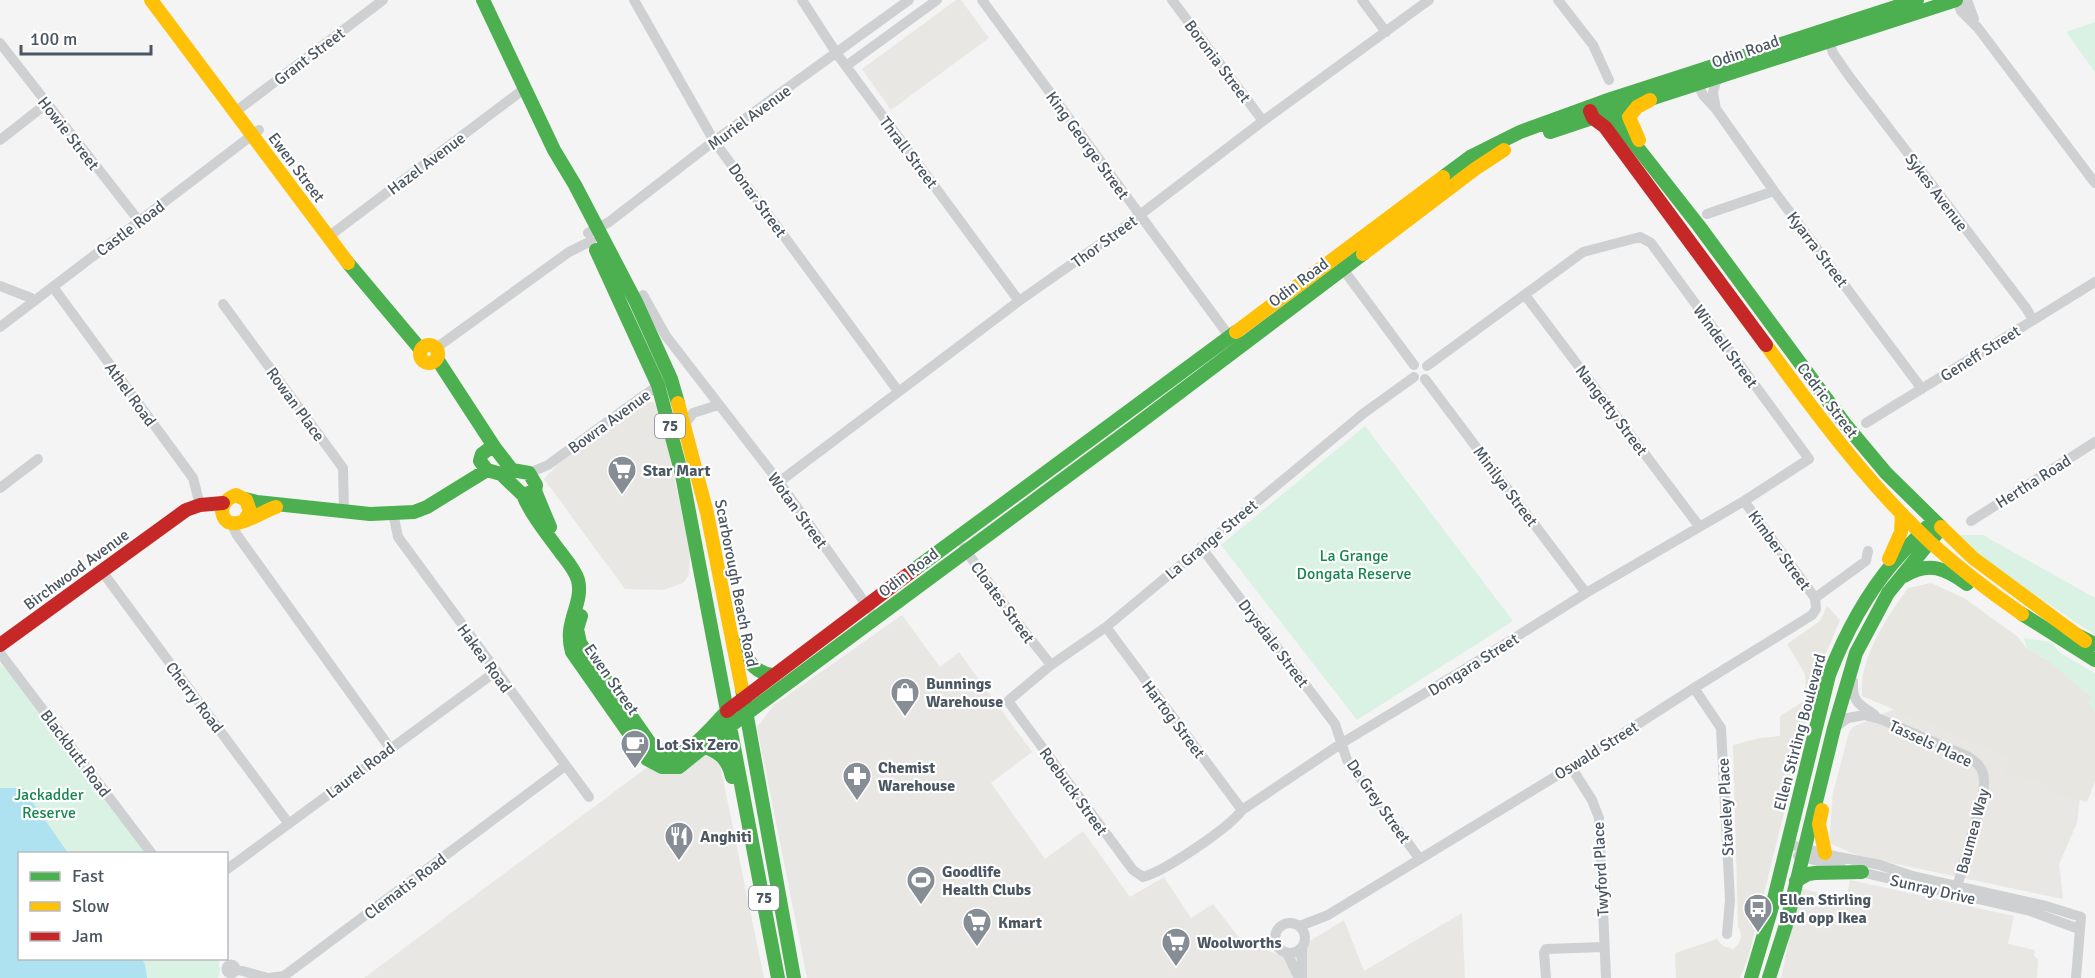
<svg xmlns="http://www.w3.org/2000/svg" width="2095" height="978" viewBox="0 0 2095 978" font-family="Signika,sans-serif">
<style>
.commercial{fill:#e8e7e3}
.green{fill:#d9f2e3}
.sand{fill:#e7e6e1}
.water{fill:#aee2f0}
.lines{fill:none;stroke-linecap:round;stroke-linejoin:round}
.street{stroke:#ced0d2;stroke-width:10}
.fast{stroke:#4caf50;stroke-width:14}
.slow{stroke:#ffc107;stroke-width:14}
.jam{stroke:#c62828;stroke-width:14}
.labels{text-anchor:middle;stroke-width:4.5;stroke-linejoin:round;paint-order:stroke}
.shield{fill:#fff;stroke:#808990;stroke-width:1.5}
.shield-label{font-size:15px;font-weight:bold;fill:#4a5661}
.street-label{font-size:16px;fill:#4a5661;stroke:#fff}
.poi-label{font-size:16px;font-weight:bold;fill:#4a5661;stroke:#fff;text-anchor:start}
.park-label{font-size:16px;fill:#17864f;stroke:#fff}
</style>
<rect width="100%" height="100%" fill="#f4f4f4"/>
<path class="commercial" d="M956,0H961L989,38L891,110L862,69Z
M644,401L652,402L659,407L690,551L689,575L683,583L663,590L625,589L544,479L561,461Z
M902,615L940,667L959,652L1032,752L991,783L1045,859L1083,831L1130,897L1164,877L1191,918L1213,904L1241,940L1284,957L1344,920L1364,971L1462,913L1465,978H807L757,727L774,705Z
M1894,709L2081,788L2077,823L2059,864L2063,899L1859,856L1829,843L1833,793L1849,732L1853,727Z
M706,753L720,765L764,978H364L665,754Z
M1850,880L2014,916L2008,944L2035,950L2034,956L2038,959L2037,978H1781L1800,888L1846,900Z"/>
<path class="green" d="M2095,22V72L2066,32Z
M1365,426L1513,621L1357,720L1221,545Z
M1954,535H1983L2095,598V635L1986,562Z
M2024,638L2051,642L2060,653L2095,673V712L2047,660L2027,649Z
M0,664L21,684L145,853L20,854V958L218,959L220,970L218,978H0Z"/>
<path class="sand" d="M1931,583L1964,598L2018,637L2027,649L2047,660L2091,697L2088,703L2095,712V782L2087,802L2060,795L2039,782L2024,778L2004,776L2009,758L1862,696C1859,657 1887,618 1908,588Z
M1827,606L1840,620L1822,663L1813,696L1748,958L1740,978H1676L1675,953L1717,939L1723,946L1733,949C1740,944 1744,936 1738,927L1733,745L1760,738L1780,736V716L1806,700L1805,674L1787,644L1820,621Z"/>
<path class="water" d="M0,788H23L68,853L20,854V958L141,959L145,964L147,978H0Z"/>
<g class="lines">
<path class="street" d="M634,0L714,141L898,391
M802,0L837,54L1019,301
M982,0L1232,340
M1172,0L1263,121
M1362,0L1386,32
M1558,0L1593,45L1609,80
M1957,0L1961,11L1978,28L2095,183
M1967,0L1974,19
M1827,35L1833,53L1849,76L2026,308L2033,320
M0,43L139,221
M846,66L937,0
M1716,74L1717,78L1713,92L1716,109
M1695,79L1703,95L1716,109L1774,191L1922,389
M235,112L383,0
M0,140L46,104
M1707,214L1774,191
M588,233L609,222L714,141L909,0
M328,237L524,89
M1340,265L1414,365
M0,286L31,298L33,302
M53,287L193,478L200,505
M643,295L666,336L779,482L870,610
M1525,295L1699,526
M223,304L343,468L344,511
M0,327L259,130
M436,348L569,252L591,241
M1414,377L1364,413L1106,627L1051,665L1008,701L1133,870L1143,877C1165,871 1229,828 1242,810L1342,743L1465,669L1586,593L1744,501L1809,459L1651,243L1640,237L1583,252L1427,366
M1425,379L1586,593
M1866,423L2095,282
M685,424L693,413L718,405
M529,473L548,465L640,398L663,383
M779,482L1019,301L1116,233L1263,121L1429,0
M0,488L38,459
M1744,501L1815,598
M393,513L398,537L589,797
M1971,521L2095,442
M231,523L237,535L390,748
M1201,547L1335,724L1347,760L1419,858
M964,548L1013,617L1051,665
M101,570L289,824
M1106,627L1242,810
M0,653L152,854
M1853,681C1852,703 1859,704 1875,715
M1694,688L1721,728L1730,900L1727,934
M1834,728L1848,718L1864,715L1880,719L1967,756C1984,766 1986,775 1983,794L1956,891
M1571,767L1592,800L1599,818L1606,978
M1787,844L1839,857L1880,865L1912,876L2046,906L2081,917L2076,978
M1798,856L1841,867
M226,870L495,672
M1856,871L2030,911L2079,929
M1275 938a15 15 0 1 1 30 0a15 15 0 1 1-30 0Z
M1300,926L1328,915L1571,767L1694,688L1812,615L1816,609L1815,598L1866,561L1868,551
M1302,947V978
M1287,953L1299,978
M226.5 969a4.5 4.5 0 1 1 9 0a4.5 4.5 0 1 1-9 0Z
M235,969L268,978L284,976L565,766
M1546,978L1544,953L1546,949L1604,947"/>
<path class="fast" d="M483,0L554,150L575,185L636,302L671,379L678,403
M1605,101L1917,0
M1610,112L1956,0
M1550,132L1610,112
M1443,177L1470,157L1520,132L1605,101L1616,120L1699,226L1845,424L1886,473L1941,527
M596,250L658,385L682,475L778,978
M348,263L421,350
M437,359L495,448
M490,448H495L512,470L529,473L536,485L535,491L523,495L501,474L487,470L480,461L482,454Z
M535,491L550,527
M523,495C532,516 547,534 561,553C567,561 575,570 578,580C584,605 563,621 572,652L647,759L662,767H679L730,726
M245,499L257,502L370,514L414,512L427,507L487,470
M915,569L1236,332
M1904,576C1929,561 1945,568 1967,584
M2022,614L2095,660
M581,616L577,629L580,643L654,749C659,752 665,756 672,756C690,754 715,724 727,711
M2075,634L2095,644
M741,642C746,659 753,672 772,675
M742,689L794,978
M730,726L1131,429L1363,254
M705,747C721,753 728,760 732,777
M1796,881L1808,874L1815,873L1862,872
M1751,978L1772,907L1829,675C1845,634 1865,596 1893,563C1904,550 1916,538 1928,526
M1769,978L1786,925L1834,728L1856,653L1888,593L1937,533"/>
<path class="slow" d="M151,0L348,263
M1639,140L1629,117L1637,107L1650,100
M1363,254L1475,169L1504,150
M1236,332L1443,177
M420 354a9 9 0 1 1 18 0a9 9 0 1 1-18 0Z
M1766,345C1817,415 1868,484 1931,543C1960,569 1990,592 2022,614
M678,403L707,513L742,689
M245,520L250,511L246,500L236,495C228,498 223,502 222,511C226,539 261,511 276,507
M1941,527L1973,558L2085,641
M1889,559L1901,532L1902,514
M1822,810L1819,824L1825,853"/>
<path class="jam" d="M1590,111L1593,118L1605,127L1766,345
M0,645L186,510L200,505L223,503
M727,711L915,569"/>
</g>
<defs>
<g id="supermarket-pin" transform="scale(1.5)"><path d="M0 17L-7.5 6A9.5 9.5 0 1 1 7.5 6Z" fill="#868d94" stroke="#fff"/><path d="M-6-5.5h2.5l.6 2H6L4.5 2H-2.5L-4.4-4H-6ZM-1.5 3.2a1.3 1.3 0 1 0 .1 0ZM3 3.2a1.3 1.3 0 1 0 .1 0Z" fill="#fff"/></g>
<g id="shop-pin" transform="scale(1.5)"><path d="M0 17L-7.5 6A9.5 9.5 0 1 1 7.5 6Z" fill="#868d94" stroke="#fff"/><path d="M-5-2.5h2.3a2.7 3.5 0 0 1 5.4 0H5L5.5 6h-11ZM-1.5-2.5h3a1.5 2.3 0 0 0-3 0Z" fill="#fff"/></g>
<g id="cafe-pin" transform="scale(1.5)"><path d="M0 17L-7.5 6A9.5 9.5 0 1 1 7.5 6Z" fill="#868d94" stroke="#fff"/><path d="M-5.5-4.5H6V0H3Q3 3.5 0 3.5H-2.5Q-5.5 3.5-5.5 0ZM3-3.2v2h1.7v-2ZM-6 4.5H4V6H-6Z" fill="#fff"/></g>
<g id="pharmacy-pin" transform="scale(1.5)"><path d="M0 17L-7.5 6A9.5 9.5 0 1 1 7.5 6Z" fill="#868d94" stroke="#fff"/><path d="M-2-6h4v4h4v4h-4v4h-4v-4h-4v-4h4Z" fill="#fff"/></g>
<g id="restaurant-pin" transform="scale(1.5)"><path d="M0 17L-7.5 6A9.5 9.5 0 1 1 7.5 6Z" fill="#868d94" stroke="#fff"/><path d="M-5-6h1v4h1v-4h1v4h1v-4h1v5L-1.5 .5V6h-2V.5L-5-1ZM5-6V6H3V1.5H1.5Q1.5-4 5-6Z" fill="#fff"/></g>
<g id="stadium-pin" transform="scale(1.5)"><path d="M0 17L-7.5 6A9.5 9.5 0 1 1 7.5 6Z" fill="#868d94" stroke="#fff"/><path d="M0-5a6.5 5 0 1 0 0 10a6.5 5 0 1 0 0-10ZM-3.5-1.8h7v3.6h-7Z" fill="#fff"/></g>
<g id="bus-pin" transform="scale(1.5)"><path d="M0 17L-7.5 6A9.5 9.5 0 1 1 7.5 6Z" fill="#868d94" stroke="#fff"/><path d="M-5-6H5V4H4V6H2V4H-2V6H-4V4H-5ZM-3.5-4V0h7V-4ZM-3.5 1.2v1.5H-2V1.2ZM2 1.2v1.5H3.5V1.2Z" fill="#fff"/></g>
</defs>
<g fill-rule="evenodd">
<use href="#supermarket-pin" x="622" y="470"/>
<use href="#shop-pin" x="905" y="692"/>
<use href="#cafe-pin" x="635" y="744"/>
<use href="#pharmacy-pin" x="857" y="776"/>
<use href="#restaurant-pin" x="679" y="836"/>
<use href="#stadium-pin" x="921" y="880"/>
<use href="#bus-pin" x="1758" y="908"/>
<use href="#supermarket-pin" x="977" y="922"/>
<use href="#supermarket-pin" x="1176" y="942"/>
</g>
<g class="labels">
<g class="shield">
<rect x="655" y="414" width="30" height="24" rx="4.5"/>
<rect x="749" y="886" width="30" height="24" rx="4.5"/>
</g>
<g class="shield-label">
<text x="670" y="431">75</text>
<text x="764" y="903">75</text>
</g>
<g class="street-label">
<text transform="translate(1745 51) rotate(-19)" y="6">Odin Road</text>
<text transform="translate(309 56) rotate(-37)" y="6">Grant Street</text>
<text transform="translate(1218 61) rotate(53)" y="6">Boronia Street</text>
<text transform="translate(749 117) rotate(-36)" y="6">Muriel Avenue</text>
<text transform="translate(69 133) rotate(52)" y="6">Howie Street</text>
<text transform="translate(1088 145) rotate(54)" y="6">King George Street</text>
<text transform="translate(909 152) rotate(53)" y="6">Thrall Street</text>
<text transform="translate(426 163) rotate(-37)" y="6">Hazel Avenue</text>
<text transform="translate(297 167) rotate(53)" y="6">Ewen Street</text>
<text transform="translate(1937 192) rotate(53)" y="6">Sykes Avenue</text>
<text transform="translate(758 200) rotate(54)" y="6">Donar Street</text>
<text transform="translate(130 228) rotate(-37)" y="6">Castle Road</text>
<text transform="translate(1104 241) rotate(-36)" y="6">Thor Street</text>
<text transform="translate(1818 249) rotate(53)" y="6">Kyarra Street</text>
<text transform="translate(1298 282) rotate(-37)" y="6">Odin Road</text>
<text transform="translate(1726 346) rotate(54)" y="6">Windell Street</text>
<text transform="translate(1980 353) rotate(-32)" y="6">Geneff Street</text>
<text transform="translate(131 394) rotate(54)" y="6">Athel Road</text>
<text transform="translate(1828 400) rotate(53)" y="6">Cedric Street</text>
<text transform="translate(296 404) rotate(54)" y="6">Rowan Place</text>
<text transform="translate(1612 410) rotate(53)" y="6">Nangetty Street</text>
<text transform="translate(609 421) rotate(-36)" y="6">Bowra Avenue</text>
<text transform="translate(2033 481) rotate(-32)" y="6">Hertha Road</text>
<text transform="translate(1506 486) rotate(53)" y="6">Minilya Street</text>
<text transform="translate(798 510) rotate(54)" y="6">Wotan Street</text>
<text transform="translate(1211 539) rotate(-40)" y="6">La Grange Street</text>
<text transform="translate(1780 550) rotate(54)" y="6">Kimber Street</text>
<text transform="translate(76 569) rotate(-36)" y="6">Birchwood Avenue</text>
<text transform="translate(908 572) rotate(-37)" y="6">Odin Road</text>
<text transform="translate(737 583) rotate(79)" y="6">Scarborough Beach Road</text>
<text transform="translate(1003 602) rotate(54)" y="6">Cloates Street</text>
<text transform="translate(1274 643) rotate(53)" y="6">Drysdale Street</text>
<text transform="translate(485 658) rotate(54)" y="6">Hakea Road</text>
<text transform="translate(1473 664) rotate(-32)" y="6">Dongara Street</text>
<text transform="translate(612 679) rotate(55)" y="6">Ewen Street</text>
<text transform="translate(195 697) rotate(53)" y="6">Cherry Road</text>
<text transform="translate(1174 719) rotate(53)" y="6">Hartog Street</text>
<text transform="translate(1799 732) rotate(-75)" y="6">Ellen Stirling Boulevard</text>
<text transform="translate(1931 743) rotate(25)" y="6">Tassels Place</text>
<text transform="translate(1596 750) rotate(-32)" y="6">Oswald Street</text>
<text transform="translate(76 753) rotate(53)" y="6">Blackbutt Road</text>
<text transform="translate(360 770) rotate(-37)" y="6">Laurel Road</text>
<text transform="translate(1074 791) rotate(54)" y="6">Roebuck Street</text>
<text transform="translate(1379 801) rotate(55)" y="6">De Grey Street</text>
<text transform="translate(1725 807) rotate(-93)" y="6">Staveley Place</text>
<text transform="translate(1972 831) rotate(-75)" y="6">Baumea Way</text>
<text transform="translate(1600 869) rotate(-93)" y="6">Twyford Place</text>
<text transform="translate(405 886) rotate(-37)" y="6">Clematis Road</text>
<text transform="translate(1933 889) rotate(13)" y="6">Sunray Drive</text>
</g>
<g class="poi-label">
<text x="643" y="476">Star Mart</text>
<text x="926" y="689">Bunnings<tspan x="926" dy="18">Warehouse</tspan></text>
<text x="656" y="750">Lot Six Zero</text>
<text x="878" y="773">Chemist<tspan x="878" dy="18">Warehouse</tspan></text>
<text x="700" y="842">Anghiti</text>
<text x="942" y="877">Goodlife<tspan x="942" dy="18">Health Clubs</tspan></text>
<text x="1779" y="905">Ellen Stirling<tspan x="1779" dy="18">Bvd opp Ikea</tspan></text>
<text x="998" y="928">Kmart</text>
<text x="1197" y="948">Woolworths</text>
</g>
<g class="park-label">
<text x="1354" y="561">La Grange<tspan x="1354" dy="18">Dongata Reserve</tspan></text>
<text x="49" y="800">Jackadder<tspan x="49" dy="18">Reserve</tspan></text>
</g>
</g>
<rect x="18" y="852" width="210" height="108" fill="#ffffff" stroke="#b7bbc0" stroke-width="1.5"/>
<rect x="30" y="872" width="30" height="9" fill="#4caf50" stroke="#b7bbc0" stroke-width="1.5"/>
<text x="72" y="882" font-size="18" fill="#4a5661">Fast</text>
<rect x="30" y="902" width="30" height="9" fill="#ffc107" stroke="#b7bbc0" stroke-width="1.5"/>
<text x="72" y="912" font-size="18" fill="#4a5661">Slow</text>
<rect x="30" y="932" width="30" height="9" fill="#c62828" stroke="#b7bbc0" stroke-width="1.5"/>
<text x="72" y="942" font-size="18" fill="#4a5661">Jam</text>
<path d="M21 45v9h130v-9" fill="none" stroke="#4a5661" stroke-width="3"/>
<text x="30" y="45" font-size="18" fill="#4a5661" stroke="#ffffff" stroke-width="4.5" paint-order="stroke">100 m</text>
</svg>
